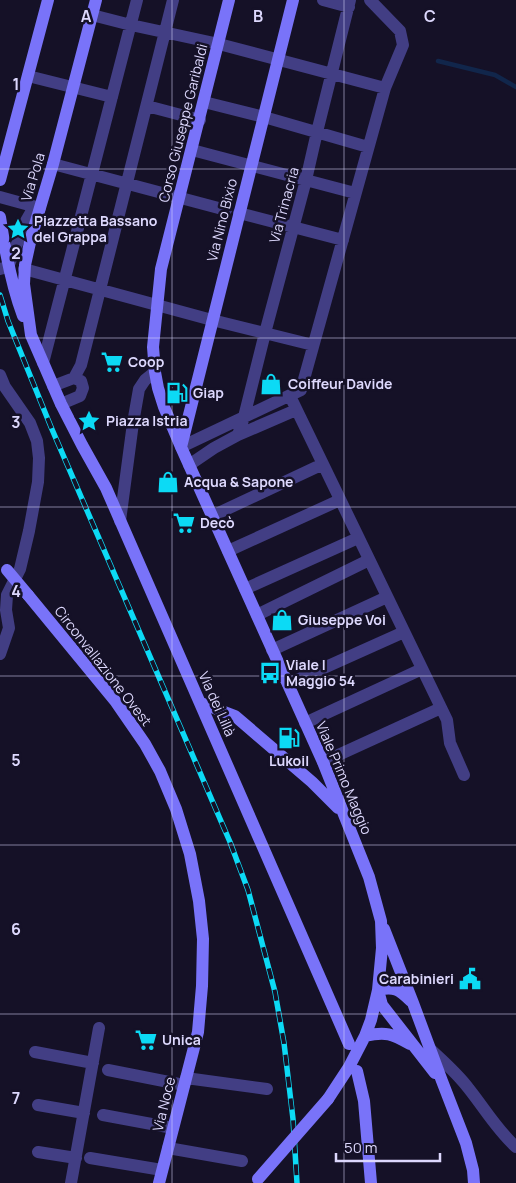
<svg xmlns="http://www.w3.org/2000/svg" width="516" height="1183" viewBox="0 0 516 1183" font-family="Manrope,sans-serif">
<style>
.lines{fill:none;stroke-linecap:round;stroke-linejoin:round}
.stream{stroke:#11264b;stroke-width:4.5}
.street{stroke:#423e84;stroke-width:12}
.secondary{stroke:#7973f9;stroke-width:12}
.rail-casing{stroke:#0cdaf5;stroke-width:5.5}
.rail{stroke:#151127;stroke-width:4;stroke-dasharray:11;stroke-linecap:butt}
.secondary-bridge{stroke:#7973f9;stroke-width:12}
.grid{fill:none;stroke:#ddd8fd;stroke-width:1;stroke-opacity:0.55}
.labels{text-anchor:middle;stroke-width:5;stroke-linejoin:round;paint-order:stroke}
.street-label{font-size:14px;fill:#ddd8fd;stroke:#151127}
.poi-label{font-size:14px;font-weight:bold;fill:#ddd8fd;stroke:#151127;text-anchor:start}
.grid-label{font-size:16px;text-anchor:middle;font-weight:bold;fill:#ddd8fd;stroke:#151127;stroke-width:5;stroke-linejoin:round;paint-order:stroke}
</style>
<rect width="100%" height="100%" fill="#151127"/>
<g class="lines">
<path class="stream" d="M438,61L495,75L516,87"/>
<path class="street" d="M323,0L349,7
M92,15L131,25L219,44L385,88
M28,76L112,97
M204,102L264,117L368,147
M147,106L200,120
M192,150L355,193
M53,164L226,210
M0,197L40,208
M239,213L343,240
M0,269L8,267L26,221L34,207
M24,269L212,320L313,345
M43,363L137,0
M0,375L5,387L30,423L37,441L39,458L38,482L29,531L20,569L7,595L6,610L9,628L0,654
M53,386L74,378L81,365L173,0
M290,396L447,720L450,743L464,775
M61,404L80,396L83,388L81,381L74,378
M238,435L244,417L265,333L306,180L317,132L350,0
M181,447L301,390L385,88L403,45L400,31L370,0
M189,465L214,448L238,435L296,410
M212,516L323,464
M120,521L133,423L139,389L145,380L155,372
M228,551L340,500
M245,589L358,538
M257,615L369,560
M272,650L387,597
M288,684L404,632
M305,723L422,669
M323,762L441,708
M430,1049C444,1062 458,1074 469,1089C485,1109 497,1130 516,1147
M35,1052L93,1063
M108,1070L184,1085
M186,1078L267,1089
M38,1105L84,1113
M103,1115L173,1128
M168,1148L242,1161
M38,1152L76,1158
M90,1158L162,1170
M71,1183L99,1028"/>
<path class="secondary" d="M96,0L53,164L31,238L25,265L24,284L31,335L61,404L82,445L106,488L349,1044
M229,0L161,269L153,347L155,372L158,388L164,407L181,447L323,762L369,877L381,921L382,948L378,990L371,1020L365,1036L349,1067L328,1099
M0,180L48,0
M0,217C5,251 11,284 23,316
M181,447L293,0
M28,595L116,702L145,744L160,771L176,809L190,854L199,901L203,939L202,986L198,1032L159,1183
M201,703L235,716L312,782L338,808
M384,929L413,1003L442,1081L466,1143L473,1170L474,1183
M411,1001C399,990 395,986 378,990L382,1005L435,1073
M365,1036C386,1031 392,1034 410,1044
M357,1071L364,1101L371,1183"/>
<g class="rail-casing">
<path id="rail" d="M0,295L8,321L51,427L230,842L248,890L275,992L284,1043L293,1119L297,1183"/>
</g>
<use href="#rail" class="rail"/>
<path class="secondary-bridge" d="M7,570L28,595
M258,1179L328,1099"/>
</g>
<path class="grid" d="M172,0V1183M344,0V1183M0,169H516M0,338H516M0,507H516M0,676H516M0,845H516M0,1014H516"/>
<defs>
<g id="sight-bare" transform="scale(1.725)"><path d="M0-6L1.8-2.2L6-1.7L2.9 1.2L3.7 5.4L0 3.3L-3.7 5.4L-2.9 1.2L-6-1.7L-1.8-2.2Z" fill="#0cdaf5" stroke="#151127" stroke-width="2.5" paint-order="stroke"/></g>
<g id="supermarket-bare" transform="scale(1.725)"><path d="M-6-5.5h2.5l.6 2H6L4.5 2H-2.5L-4.4-4H-6ZM-1.5 3.2a1.3 1.3 0 1 0 .1 0ZM3 3.2a1.3 1.3 0 1 0 .1 0Z" fill="#0cdaf5" stroke="#151127" stroke-width="2.5" paint-order="stroke"/></g>
<g id="shop-bare" transform="scale(1.725)"><path d="M-5-2.5h2.3a2.7 3.5 0 0 1 5.4 0H5L5.5 6h-11ZM-1.5-2.5h3a1.5 2.3 0 0 0-3 0Z" fill="#0cdaf5" stroke="#151127" stroke-width="2.5" paint-order="stroke"/></g>
<g id="fuel-bare" transform="scale(1.725)"><path d="M-5.5-6h7V0h2V4h1.3V-2.5L3-4.5l.8-.8L6-3V5H2.5V1h-1V6h-7ZM-4.2-4.7v3.2H.2V-4.7Z" fill="#0cdaf5" stroke="#151127" stroke-width="2.5" paint-order="stroke"/></g>
<g id="bus-bare" transform="scale(1.725)"><path d="M-5-6H5V4H4V6H2V4H-2V6H-4V4H-5ZM-3.5-4V0h7V-4ZM-3.5 1.2v1.5H-2V1.2ZM2 1.2v1.5H3.5V1.2Z" fill="#0cdaf5" stroke="#151127" stroke-width="2.5" paint-order="stroke"/></g>
<g id="civic-bare" transform="scale(1.725)"><path d="M-.6-6.5H3V-4.5H.6V-3L4-1V1h2V6H-6V1h2V-1L-.6-3ZM-1.2 2.5V6h2.4V2.5Z" fill="#0cdaf5" stroke="#151127" stroke-width="2.5" paint-order="stroke"/></g>
</defs>
<g fill-rule="evenodd">
<use href="#sight-bare" x="18" y="229"/>
<use href="#supermarket-bare" x="112" y="362"/>
<use href="#shop-bare" x="271" y="384"/>
<use href="#fuel-bare" x="177" y="393"/>
<use href="#sight-bare" x="89" y="421"/>
<use href="#shop-bare" x="168" y="482"/>
<use href="#supermarket-bare" x="184" y="523"/>
<use href="#shop-bare" x="282" y="620"/>
<use href="#bus-bare" x="270" y="673"/>
<use href="#fuel-bare" x="289" y="738"/>
<use href="#civic-bare" x="470" y="979"/>
<use href="#supermarket-bare" x="146" y="1040"/>
</g>
<g class="labels">
<g class="street-label">
<text transform="translate(183 123) rotate(-76)" y="5">Corso Giuseppe Garibaldi</text>
<text transform="translate(33 177) rotate(-73)" y="5">Via Pola</text>
<text transform="translate(284 205) rotate(-75)" y="5">Via Trinacria</text>
<text transform="translate(222 220) rotate(-76)" y="5">Via Nino Bixio</text>
<text transform="translate(103 666) rotate(52)" y="5">Circonvallazione Ovest</text>
<text transform="translate(217 704) rotate(66)" y="5">Via dei Lillà</text>
<text transform="translate(344 778) rotate(67)" y="5">Viale Primo Maggio</text>
<text transform="translate(164 1104) rotate(-76)" y="5">Via Noce</text>
</g>
<g class="poi-label">
<text x="34" y="226">Piazzetta Bassano<tspan x="34" dy="16">del Grappa</tspan></text>
<text x="128" y="367">Coop</text>
<text x="288" y="389">Coiffeur Davide</text>
<text x="193" y="398">Giap</text>
<text x="106" y="426">Piazza Istria</text>
<text x="184" y="487">Acqua &amp; Sapone</text>
<text x="200" y="528">Decò</text>
<text x="298" y="625">Giuseppe Voi</text>
<text x="286" y="670">Viale I<tspan x="286" dy="16">Maggio 54</tspan></text>
<text x="289" y="766" text-anchor="middle">Lukoil</text>
<text x="454" y="984" text-anchor="end">Carabinieri</text>
<text x="162" y="1045">Unica</text>
</g>
</g>
<g class="grid-label">
<text x="86" y="22">A</text>
<text x="258" y="22">B</text>
<text x="430" y="22">C</text>
<text x="16" y="90">1</text>
<text x="16" y="259">2</text>
<text x="16" y="428">3</text>
<text x="16" y="597">4</text>
<text x="16" y="766">5</text>
<text x="16" y="935">6</text>
<text x="16" y="1104">7</text>
</g>
<path d="M336 1153v8h104v-8" fill="none" stroke="#ddd8fd" stroke-width="2.5"/>
<text x="344" y="1153" font-size="15" fill="#ddd8fd" stroke="#151127" stroke-width="4" paint-order="stroke">50 m</text>
</svg>
